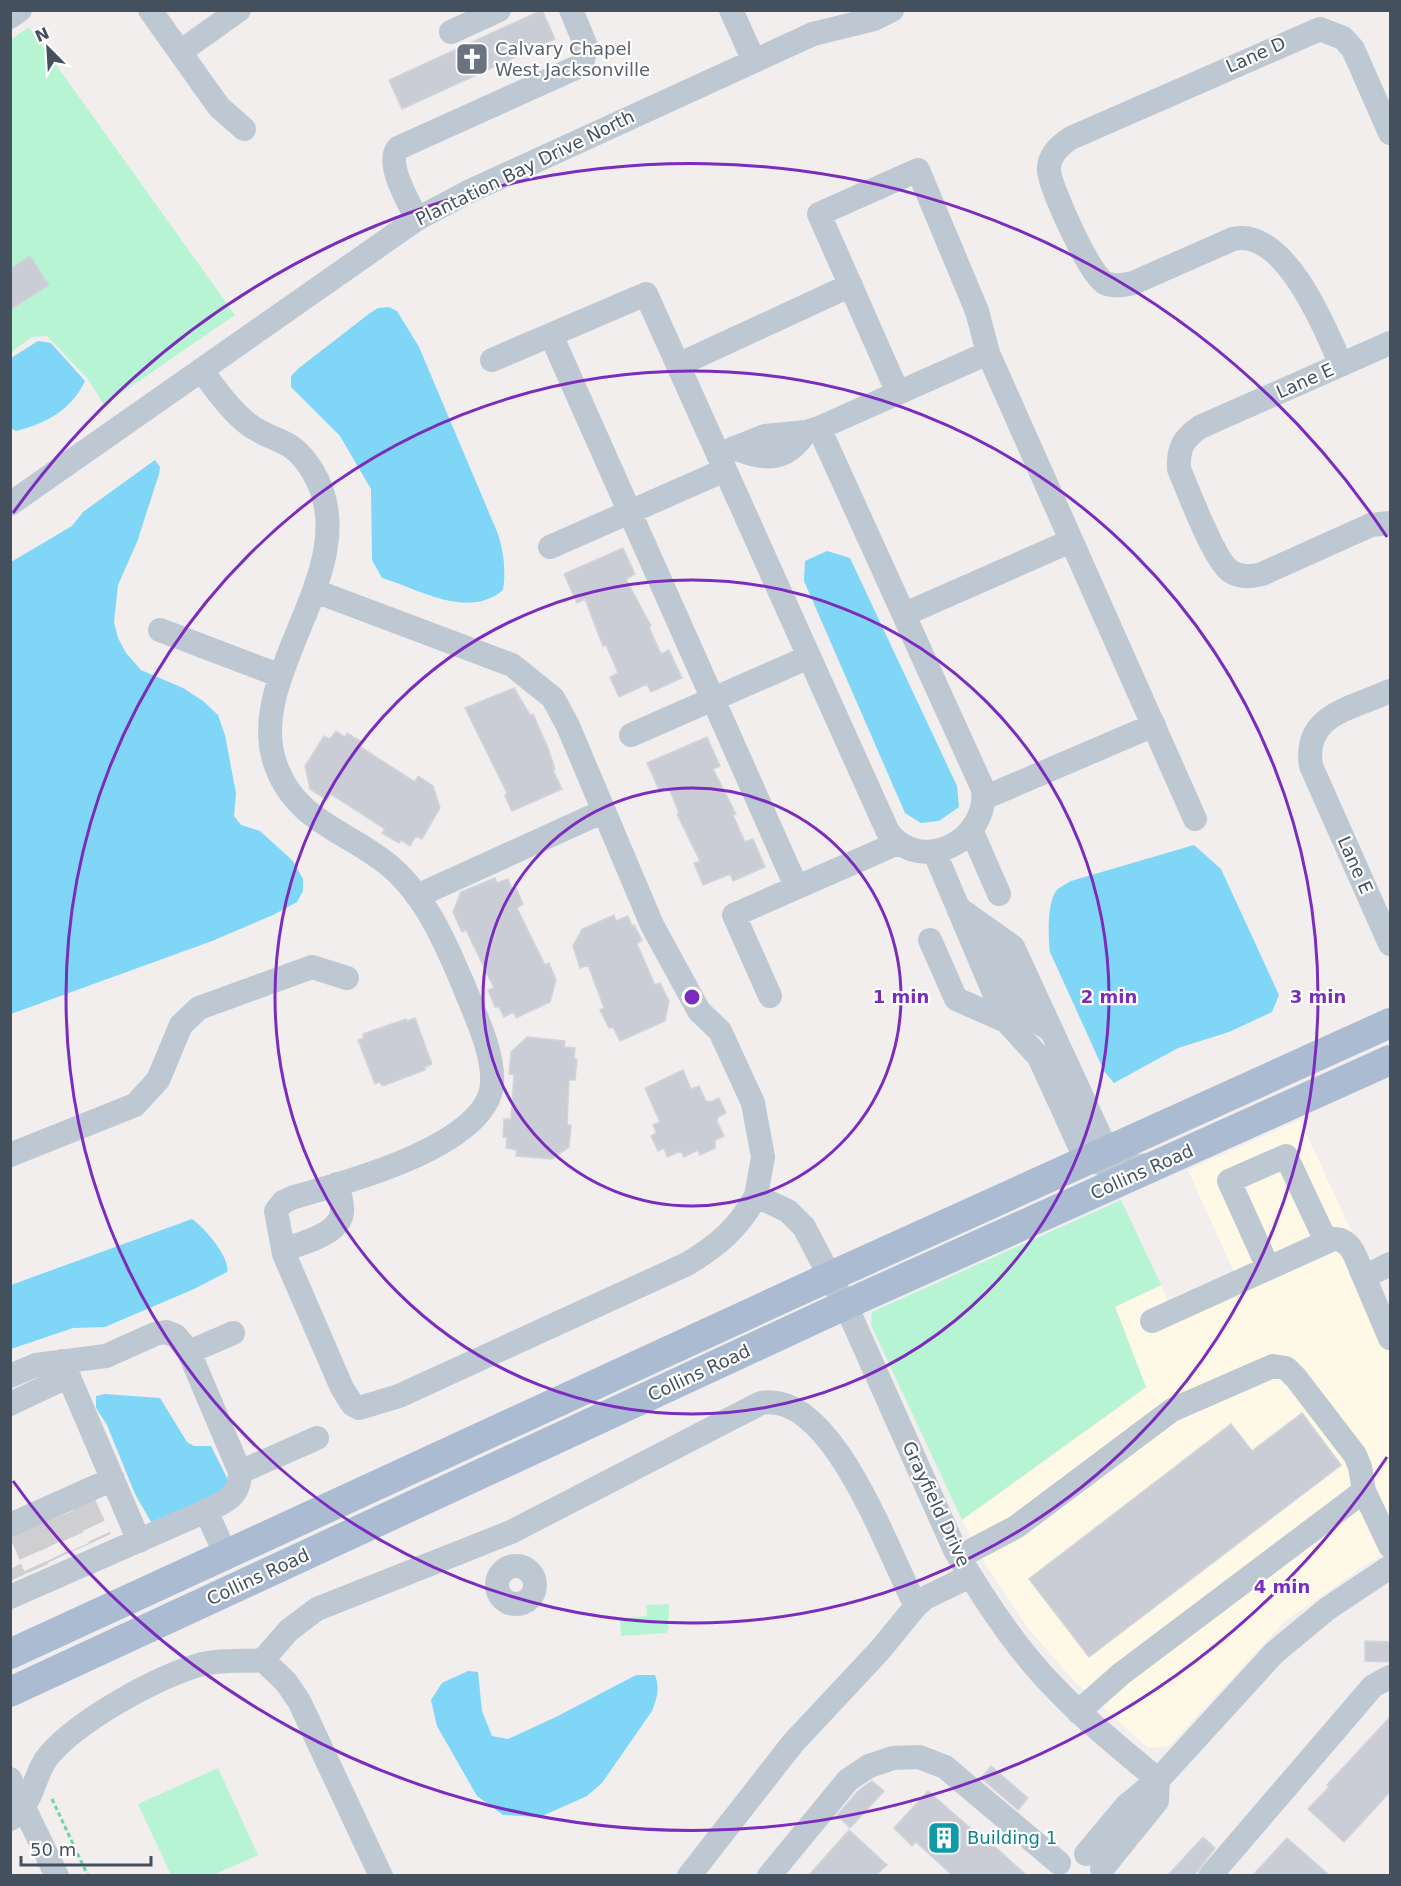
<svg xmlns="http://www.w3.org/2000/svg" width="1401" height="1886" viewBox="0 0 1401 1886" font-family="'DejaVu Sans',sans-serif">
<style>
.commercial{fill:#fef9e6}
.green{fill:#b7f4d3}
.water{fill:#7fd6f6}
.building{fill:#cacdd5;stroke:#d2d4db;stroke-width:1.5}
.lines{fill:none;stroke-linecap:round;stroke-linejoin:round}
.minor-tunnel{stroke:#cfced1;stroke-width:24;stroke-dasharray:24 12;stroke-linecap:butt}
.path{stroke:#6bd6a9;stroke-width:3;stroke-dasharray:4.5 3;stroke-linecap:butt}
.minor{stroke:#bdc8d2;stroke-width:24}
.major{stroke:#abbbd1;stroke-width:30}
.ring{fill:none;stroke:#7b2cbf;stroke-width:3}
.labels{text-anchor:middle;stroke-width:4.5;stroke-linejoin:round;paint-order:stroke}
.worship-label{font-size:18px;fill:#5b616d;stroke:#fff;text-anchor:start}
.street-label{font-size:18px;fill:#44505e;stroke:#fff}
.culture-label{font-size:18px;fill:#0d838f;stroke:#fff;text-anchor:start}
.centre{fill:#7b2cbf;stroke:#fff;stroke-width:3}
.ring-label{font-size:18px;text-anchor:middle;font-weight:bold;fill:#7b2cbf;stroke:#fff;stroke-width:4.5;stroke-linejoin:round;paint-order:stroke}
</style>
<rect width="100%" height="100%" fill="#f2eeee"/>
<path class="commercial" d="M1300,1120L1390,1315V1550L1367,1564L1284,1622L1169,1746L1148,1748L1074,1681L1028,1628L989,1570L962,1520L1146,1388L1115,1306L1161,1285L1169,1304L1235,1274L1188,1170Z"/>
<path class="green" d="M29,27L235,315L104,405L87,378L47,336L32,337L11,352L10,40Z
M1121,1200L1161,1285L1115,1307L1146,1387L962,1520L871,1325L872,1312Z
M669,1604L668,1630L666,1633L621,1636L620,1619L647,1616L646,1605Z
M218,1768L258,1855L213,1875H171L138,1804Z"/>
<path class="water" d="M389,307L397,311L419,347L498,534C504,554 506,569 503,590C468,620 419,589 382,578L372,560L371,489L340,436L291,387V376L299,368L370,313L378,308Z
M38,341L51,343L85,381C71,410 47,423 16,431L11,428V358Z
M155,460L160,467L159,474L137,542L118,585L114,622L118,638L126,653L141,670L183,688L203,701L218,715L225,735L231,767L236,793L234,816L241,825L260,831L293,861L303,879V891L297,902L273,915L212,941L11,1014V562L72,526L83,512Z
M827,551L850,558L957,786L959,807L939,821L921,823L905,813L804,581L805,561Z
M1194,845L1221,869L1279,995L1272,1012L1229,1032L1178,1048L1114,1083L1104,1071L1050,952C1048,938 1047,898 1058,889C1061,886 1067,884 1071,881Z
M192,1219C203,1226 231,1258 227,1272L194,1289L105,1327L73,1328L11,1349V1285Z
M105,1394L160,1398L187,1442L194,1446H211L233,1490L151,1522L135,1494L107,1425L96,1408V1396Z
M468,1671L478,1672L482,1711L492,1736L508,1739L556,1717L636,1675H655C660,1688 657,1699 652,1711L602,1783L587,1796L540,1817L503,1815L477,1796L437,1726L431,1700L442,1683Z"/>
<path class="building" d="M542,10L555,39L402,109L389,80Z
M30,256L49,285L10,310V269Z
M623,548L635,574L626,579L651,626L649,627L661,654L669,650L682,678L651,692L647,684L619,697L610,677L618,673L606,645L603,646L585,599L577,603L564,574Z
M514,688L530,715L533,714L548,748L555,769L553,770L562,789L512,811L505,796L507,793L465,708Z
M336,731L345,737L347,733L362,742L359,746L415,782L418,776L433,786L440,808L422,839L416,836L410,846L401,840L399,843L382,833L385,829L331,794L327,800L310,789L305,766L324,736L330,739Z
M707,737L720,766L713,769L736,814L733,815L745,842L753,839L765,867L733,881L730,874L703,885L694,863L700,861L677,814L679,813L669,788L660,792L647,763Z
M495,878L497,883L508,879L512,889L516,888L523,904L517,908L545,965L549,963L556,980L550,1002L516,1018L514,1012L504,1017L499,1007H495L488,990L494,988L466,930L462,932L453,912L461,892Z
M614,915L616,921L628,916L632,926L634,925L642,940L637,944L655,985L660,983L669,1001L665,1021L620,1041L613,1027L609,1028L600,1010L604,1008L588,965L580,968L573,946L582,929Z
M415,1018L432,1064L425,1067V1070L383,1086L379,1082L375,1084L358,1040L364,1038L363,1034L406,1019L407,1021Z
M527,1037L565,1041L564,1047L575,1048L574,1059H577L575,1080H569L567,1125H571L569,1147L552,1159L516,1156L517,1150L506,1148L507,1138L503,1137L504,1119H511L514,1075L509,1074L511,1052Z
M683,1070L691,1089L699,1086L706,1101L710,1102L719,1098L726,1113L718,1117L717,1121L724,1136L715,1140V1148L700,1155L698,1150L684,1157L681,1151L667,1157L664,1148L658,1151L651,1136L656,1133L653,1125L660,1122L645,1088Z
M1302,1413L1341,1465L1089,1657L1029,1579L1231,1424L1252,1451Z
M1365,1641L1390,1642V1662L1365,1661Z
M1390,1717V1792L1344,1842L1308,1809L1329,1787L1327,1785Z
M991,1766L1028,1798L1018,1810L981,1778Z
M872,1781L884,1791L850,1828L837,1815L859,1790Z
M928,1791L976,1833L978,1831L1026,1875H952L916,1842L912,1846L894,1828Z
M849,1830L887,1865L876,1875H809Z
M1203,1837L1215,1848L1196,1873L1194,1875H1168Z
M1287,1838L1329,1875H1253Z"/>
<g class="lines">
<path class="minor-tunnel" d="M84,1504L100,1539
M63,1515L78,1549
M41,1524L58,1558
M21,1533L37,1569
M10,1569L15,1579"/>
<path class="path" d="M52,1799L88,1876"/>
<path class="minor" d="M150,10L219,107L244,129
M731,10L754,61
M10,17L20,10
M451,32L499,10
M180,52L239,10
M417,219C409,203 385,163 398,148L582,65L586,46L571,10
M551,335L796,886
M1390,343L1200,427C1183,439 1178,448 1179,469C1188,490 1214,560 1230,571C1240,578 1251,577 1262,574L1371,525L1390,523
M492,360L646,294L888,832C922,876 989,840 983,789L819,428
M678,365L851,285
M1341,365C1325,327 1284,227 1233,239L1133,283C1124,285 1114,287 1105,283C1090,276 1051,189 1049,171C1048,156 1060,145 1071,138L1320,29L1343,38L1353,49L1390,133
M201,370C215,388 230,410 248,424C276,445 291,435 313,472C369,565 244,672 275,763C295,823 348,830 391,867C427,898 447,946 465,989C476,1017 494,1053 492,1084C487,1146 344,1183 294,1197L283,1202L276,1211L284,1254L342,1388L352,1404L359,1408L399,1396L687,1264C717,1246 739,1228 756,1196
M898,393L819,214L918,170L977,311L988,353L1195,819
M734,448C766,460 785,463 806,432
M718,455L765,436L806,432L819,428L988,353
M10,504L417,219L468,192L813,34L874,19L892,10
M550,547L725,470
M315,591L512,665L553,698L568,726L652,925L699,1011L720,1031L753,1103L763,1157L756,1196L788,1211L804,1227L852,1319L955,1550C983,1598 1016,1649 1055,1688C1087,1722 1123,1750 1158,1780
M905,614L1071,541
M160,630L281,676
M1390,691C1351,709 1303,714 1311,766L1390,944
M631,735L809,657
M984,798L1154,725
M972,832L999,894
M934,851L1006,1021L1039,1057L1086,1160L1123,1168L1148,1165
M417,896L604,811
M961,910L1013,947L1107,1151
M984,928L1021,1010L1049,1029
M930,940L956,999L1006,1021
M770,996L734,915L898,843
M10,1155L135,1105L158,1080L181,1025L199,1008L312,967L347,978
M283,1250C302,1243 344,1234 342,1208C342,1200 339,1192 337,1184
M1390,1264L1364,1277L1390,1338
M1268,1267L1229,1181L1286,1156L1326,1241
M1152,1321L1333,1239C1353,1238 1357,1263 1364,1277
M189,1352L233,1333
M62,1361L139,1541
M10,1376L36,1365L106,1356L155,1334L166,1332L176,1336L189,1352L240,1472C240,1496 226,1502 206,1511
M10,1404L69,1376
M240,1472L317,1438
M10,1525L113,1479
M959,1557L1016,1527L1172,1410L1273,1366L1286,1368L1296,1378L1355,1455L1360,1467L1364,1491L1390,1546
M497 1585a19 19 0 1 1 38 0a19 19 0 1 1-38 0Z
M10,1597L206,1511L226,1555
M916,1606L925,1598L970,1576
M263,1660L286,1682L299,1701L381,1876
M1078,1712L1121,1674L1364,1491
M10,1779L57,1876
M10,1819C35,1805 32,1774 50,1754C81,1719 155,1678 199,1665C220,1659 242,1662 263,1660L289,1630L317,1609L511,1532L761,1403C833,1389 889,1556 916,1606L880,1650L793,1743L689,1876
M1086,1854L1127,1805L1158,1780L1274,1653L1327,1609L1390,1567
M1102,1869L1157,1801L1158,1780
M769,1876L848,1780L869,1766L893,1758L919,1757L945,1767L1059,1863
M1210,1876L1373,1686L1390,1677"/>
<path class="major" d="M10,1654L829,1277L1390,1023
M10,1692L845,1305L1390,1060"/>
</g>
<g class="ring">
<circle cx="692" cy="997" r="209"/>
<circle cx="692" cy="997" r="417"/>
<circle cx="692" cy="997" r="626"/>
<path d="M1387 1457A834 834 0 0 1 13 1481M13 513A834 834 0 0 1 1387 537"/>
</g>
<defs>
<g id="church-square" transform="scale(1.725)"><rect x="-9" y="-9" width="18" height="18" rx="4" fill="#6b7280" stroke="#fff"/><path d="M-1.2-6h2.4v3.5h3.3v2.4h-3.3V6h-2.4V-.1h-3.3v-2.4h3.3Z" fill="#fff"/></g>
<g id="building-square" transform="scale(1.725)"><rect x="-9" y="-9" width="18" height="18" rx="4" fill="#0f9aa8" stroke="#fff"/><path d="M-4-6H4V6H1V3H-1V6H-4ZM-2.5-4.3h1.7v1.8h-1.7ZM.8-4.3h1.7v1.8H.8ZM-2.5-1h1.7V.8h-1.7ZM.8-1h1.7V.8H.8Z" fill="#fff"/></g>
</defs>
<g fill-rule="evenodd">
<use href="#church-square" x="472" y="59"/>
<use href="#building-square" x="944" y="1838"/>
</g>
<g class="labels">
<g class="worship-label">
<text x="495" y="55">Calvary Chapel<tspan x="495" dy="21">West Jacksonville</tspan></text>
</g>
<g class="street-label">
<text transform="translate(1256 55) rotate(-24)" y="6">Lane D</text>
<text transform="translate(525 168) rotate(-26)" y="6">Plantation Bay Drive North</text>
<text transform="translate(1305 381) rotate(-24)" y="6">Lane E</text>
<text transform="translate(1355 865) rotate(66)" y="6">Lane E</text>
<text transform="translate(1142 1172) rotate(-24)" y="6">Collins Road</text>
<text transform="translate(699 1373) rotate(-25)" y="6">Collins Road</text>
<text transform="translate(936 1504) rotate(65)" y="6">Grayfield Drive</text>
<text transform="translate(258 1577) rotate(-25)" y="6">Collins Road</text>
</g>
<g class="culture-label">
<text x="967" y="1844">Building 1</text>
</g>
</g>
<circle cx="692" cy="997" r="9" class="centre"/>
<g class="ring-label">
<text x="901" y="1003">1 min</text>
<text x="1109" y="1003">2 min</text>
<text x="1318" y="1003">3 min</text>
<text x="1282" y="1593">4 min</text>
</g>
<rect width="1401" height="1886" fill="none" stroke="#44505e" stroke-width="24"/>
<g transform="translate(48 48) rotate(336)" stroke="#ffffff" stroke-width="4.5" paint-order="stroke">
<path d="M0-4.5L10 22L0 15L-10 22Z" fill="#44505e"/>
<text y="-9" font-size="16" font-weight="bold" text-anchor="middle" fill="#44505e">N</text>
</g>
<path d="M21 1856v9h130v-9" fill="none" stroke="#44505e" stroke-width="3"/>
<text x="30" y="1856" font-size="18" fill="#44505e" stroke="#ffffff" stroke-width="4.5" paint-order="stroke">50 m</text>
</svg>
